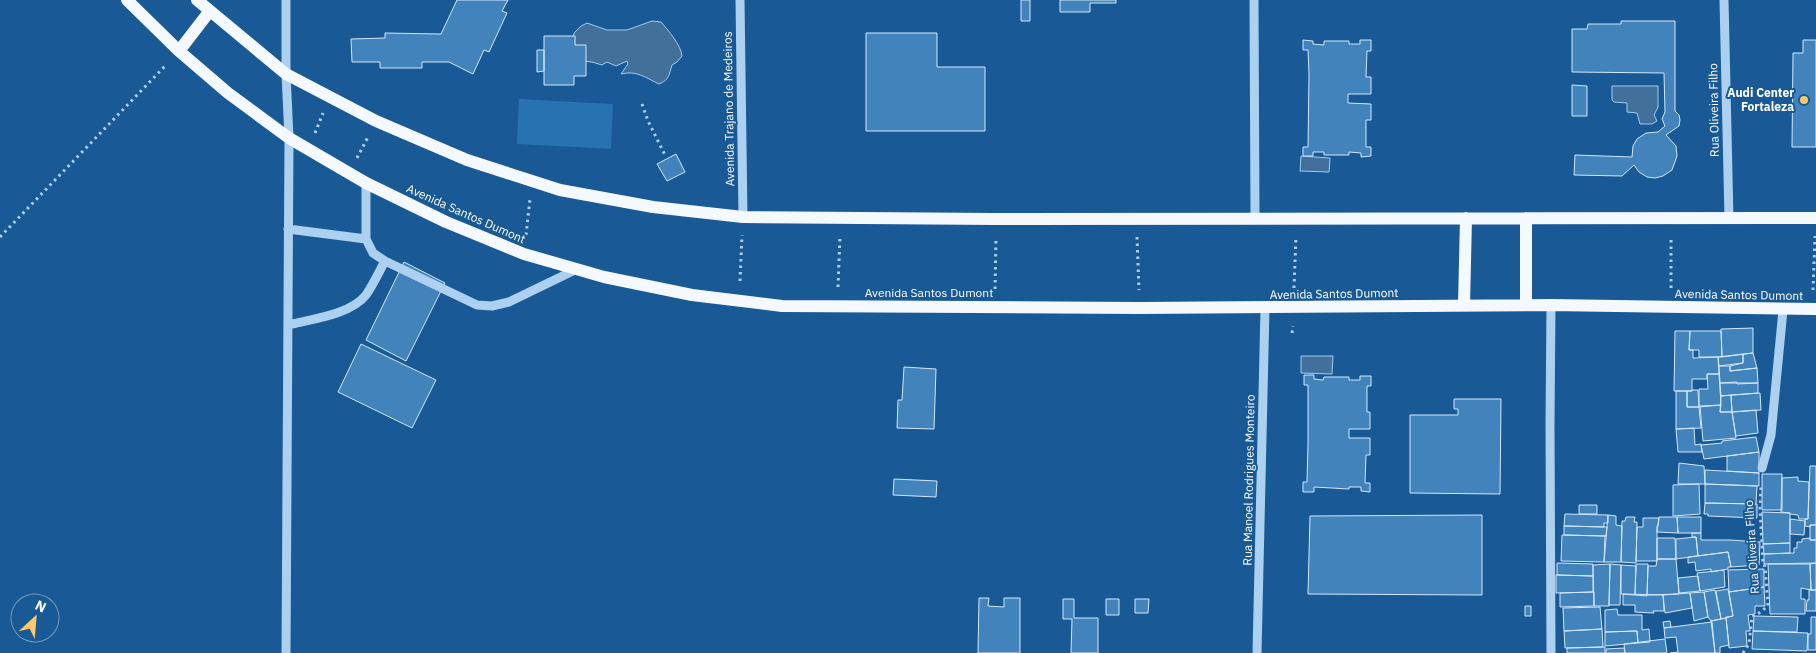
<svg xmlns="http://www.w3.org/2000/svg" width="1816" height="653" viewBox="0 0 1816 653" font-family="'IBM Plex Sans',sans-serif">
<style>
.green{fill:#2972b1}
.water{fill:#43709b;stroke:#9eccf2}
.building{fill:#4283bc;stroke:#d2e8fb}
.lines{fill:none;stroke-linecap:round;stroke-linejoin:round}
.path{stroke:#abd0f0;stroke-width:3;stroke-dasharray:2.5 4;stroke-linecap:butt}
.minor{stroke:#abd0f0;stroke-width:9}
.major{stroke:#f4f9ff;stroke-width:12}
.poi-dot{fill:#ffc86a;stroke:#195995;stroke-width:2}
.labels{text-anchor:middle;stroke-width:4;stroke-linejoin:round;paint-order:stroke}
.poi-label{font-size:12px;font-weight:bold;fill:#fff;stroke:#195995;text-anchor:end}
.street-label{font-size:12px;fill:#fff;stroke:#195995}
</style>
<rect width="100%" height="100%" fill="#195995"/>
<path class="green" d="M519,99L613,104L611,149L517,144Z"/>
<path class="water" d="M652,21L661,22C668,30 681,45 682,56L677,62L672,65C669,75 669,80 659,84C646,78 637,70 621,74L628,64L627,61L616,66L607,62L602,65L592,62L583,61L573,40L574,33L581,26L587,23L607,30H627Z
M1612,86H1658V107L1654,115L1657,121L1652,124H1640L1637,113L1627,112V103L1614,102L1612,100Z
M1301,156L1330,158L1329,172L1300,171Z
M1301,356H1333L1332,374L1301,373Z"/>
<path class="building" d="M457,0H508L502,11L507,13L489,52L484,50L473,74L449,62H422V68H380V62H352L351,39L385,38V33L441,34Z
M1021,0H1030V21H1021Z
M1060,0H1116V3H1090V12H1060Z
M1621,21H1675V111L1679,115L1680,120L1679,126L1666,135L1676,146L1677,156L1672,170L1663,176L1655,178L1647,177L1639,172L1634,165L1622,176L1574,175L1575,155L1632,157L1633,146L1637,139L1646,133L1658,132L1665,126L1662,119L1665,112L1664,73L1572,72V29H1587L1588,24H1621Z
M866,33H937V67H985V131H866Z
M544,36H575V45H586V76H574V85H544Z
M1303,40L1313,41V44L1324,45V41H1349V44H1360V40H1371V51H1367L1366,77H1371V94H1348V103L1371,104V120H1366V147H1371V156L1361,157V153L1349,152V155H1324V152H1313V156H1303V147H1308L1309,74L1308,50H1303Z
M1803,40H1816V147H1792L1793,53H1803Z
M537,50H544V71L537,72Z
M1572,85L1587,86V116H1572Z
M676,154L685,172L667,181L657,164Z
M404,262L445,283L406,361L366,340Z
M1753,328V353L1722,357L1721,329Z
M1675,331H1690L1689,350H1693V358L1718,357L1719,374H1707V379H1692V391H1674Z
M1690,331H1721L1722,357H1699V350H1689Z
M361,344L436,380L412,428L338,392Z
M1753,353L1757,368L1730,371V366L1743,363V354Z
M1743,354V363L1719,366L1718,357Z
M1719,366H1730V371L1757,368L1758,383H1720Z
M904,367L936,369L934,429L897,428L898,400H902Z
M1707,374H1719L1721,405L1699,407V389H1708Z
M1304,375H1314V379L1323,380L1324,377H1349V380H1360V376H1371V386H1367V412H1370V429H1349V438H1370V455H1366L1365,483H1370V492L1361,491V487H1349V489L1314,487V492H1303V482H1307L1308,444V385H1304Z
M1737,382V384L1758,383V393L1721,396L1720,383Z
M1692,390H1698L1699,407H1687V391H1692Z
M1676,391H1687V407H1699L1701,428L1676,429Z
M1760,393L1761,410L1732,412L1731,395Z
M1731,395L1732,412H1720L1721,396Z
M1454,399H1501L1500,494L1410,493V415H1458V409H1454Z
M1721,405L1720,412H1732L1736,438L1703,441L1700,406Z
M1756,410L1758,433L1736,436L1732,412Z
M1694,428L1695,445L1701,444L1702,452H1678L1676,429Z
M1756,437L1759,452L1704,459L1701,445L1722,443V441Z
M1759,452V473L1727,471V456Z
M1679,463L1704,466L1705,484H1678Z
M1810,466H1816V525H1810V527L1805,526V519H1808Z
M1705,470L1759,473V486L1705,484Z
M1762,474H1782V510H1762Z
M1798,477V481L1809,482L1808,519H1799L1798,515L1790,514V513L1781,512L1782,478Z
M894,479L937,481L936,497L893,495Z
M1699,484L1700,514L1673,516V485Z
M1705,484L1757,486L1756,504L1705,503Z
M1705,503L1757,504V518L1708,516V514H1704Z
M1579,505H1597V514H1579Z
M1762,512L1790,513V543L1763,544Z
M1565,514L1608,515V523H1604V527L1564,526Z
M1482,515V595L1308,594L1310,516Z
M1608,515L1616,516V525L1622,526L1621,562H1604Z
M1626,517H1635L1634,522H1637L1636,563L1621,562L1622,521H1625Z
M1659,517H1677L1678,533L1657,532Z
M1677,517H1701V533H1678Z
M1643,518H1659L1658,526H1657V561H1636L1637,527H1643Z
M1790,519L1805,521L1804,535L1790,534Z
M1810,525H1816V540H1810Z
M1564,526L1607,527L1606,536L1564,535Z
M1692,533H1701V540H1730L1760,542L1759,565L1731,567L1728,552L1698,556L1696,537H1692Z
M1562,535L1605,536L1604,562L1561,561Z
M1696,537L1698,556L1676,559V539Z
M1657,538H1675L1676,559H1657Z
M1810,538V540H1816V563L1764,564V554L1794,553V548H1797V542H1802V539Z
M1790,543V553L1764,554L1763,544Z
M1728,552L1731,567H1728V569L1711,572V569L1696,571L1695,562L1688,563V557Z
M1657,559H1676L1679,594L1647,595L1648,566H1656Z
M1557,563L1593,564V576L1557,575Z
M1816,563V590H1811L1810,564Z
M1610,564L1609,606H1594L1593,565Z
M1610,564L1621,565L1620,605H1609Z
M1636,564H1648L1647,596L1635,595Z
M1768,564H1810L1811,590L1801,588V599H1805V614H1770Z
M1621,565L1636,566L1635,595L1621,594Z
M1764,569V587L1729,592L1728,570Z
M1724,570L1725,587L1700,591L1697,573Z
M1556,575L1593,576V592L1556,593Z
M1698,576L1700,591L1679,593L1678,578Z
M1764,587L1765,606H1755V614L1748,615L1750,631H1746L1747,646L1729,648L1726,617L1733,616L1729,592Z
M1728,589L1733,616L1721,619L1716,591Z
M1715,590L1721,619L1711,621L1708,617L1704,592Z
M1809,590H1816V611H1806L1807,600H1809Z
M1593,592H1594V606L1560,607V593Z
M1704,592L1708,617L1694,621L1690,593Z
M1690,593L1692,608L1665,613L1663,595Z
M1623,594L1663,595L1664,611H1653L1654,613L1635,612V605H1623Z
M979,598H989L988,606L1004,607V598H1020V653H978Z
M1063,599H1074V618H1098V653H1071L1072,619H1063Z
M1106,599H1119V615H1106Z
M1135,599H1149L1148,613H1135Z
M1525,606H1531V616H1525Z
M1600,607L1602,629L1564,631L1563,608Z
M1617,609L1618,615H1642V630L1649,629L1650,642L1638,643L1637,631L1605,632V610Z
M1754,616L1798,617L1797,632L1753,631Z
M1811,617H1816V650H1808V634H1811Z
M1726,618L1729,645L1720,647V653H1715L1711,621Z
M1670,621L1671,627L1664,628L1663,622Z
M1712,622L1715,653H1670L1678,652L1676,637L1665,638L1664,628Z
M1602,629L1603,647L1565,648L1564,631Z
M1637,631L1638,643L1605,646V632Z
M1753,631L1808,633L1807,651L1752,649Z
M1665,639L1667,653H1625L1624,644Z
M1605,647V653H1567V648Z
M1624,648L1625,653H1606V649Z"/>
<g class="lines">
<path class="path" d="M642,104L648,121L665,155
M315,133L323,113
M357,158L368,137
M526,235L530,199
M0,237L167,64
M1137,237L1139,290
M740,281L742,235
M838,287L840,236
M1294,288L1296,236
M1671,288V236
M995,289L996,237
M1813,290L1815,236
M1292,333L1293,326
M1743,653L1749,644L1752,616L1759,613L1768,606L1765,566L1763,565L1760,508L1761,484"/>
<path class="minor" d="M740,0L743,217
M1254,0L1255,218
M1724,0L1729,219
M366,183V239L373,253L385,261L477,305L492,306L509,302L577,269
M288,229L366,239
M1551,305L1550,424L1551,653
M288,325C312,319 350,315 366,295C373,285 379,272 385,261
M1762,468L1771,435L1783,310
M286,653L289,138L286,74V0
M1257,653L1265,308"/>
<path class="major" d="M127,0L179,51L228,93L289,138L366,183L446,222L524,254L604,277L692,295L782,306L1139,308L1551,305L1816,309
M197,0L286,74L376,121L467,160L560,190L653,207L743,217L996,219L1816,218
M179,51L209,12
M1526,218V305
M1464,306L1466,218"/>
</g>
<circle class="poi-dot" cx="1804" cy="100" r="5"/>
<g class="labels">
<g class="poi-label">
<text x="1794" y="97">Audi Center<tspan x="1794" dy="14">Fortaleza</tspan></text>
</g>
<g class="street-label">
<text transform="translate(729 109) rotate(-91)" y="4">Avenida Trajano de Medeiros</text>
<text transform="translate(1714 110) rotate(-91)" y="4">Rua Oliveira Filho</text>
<text transform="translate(466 214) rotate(24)" y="4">Avenida Santos Dumont</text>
<text x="929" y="297">Avenida Santos Dumont</text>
<text transform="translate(1334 294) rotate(-1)" y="4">Avenida Santos Dumont</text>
<text transform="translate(1739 295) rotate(1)" y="4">Avenida Santos Dumont</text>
<text transform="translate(1249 480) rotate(-89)" y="4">Rua Manoel Rodrigues Monteiro</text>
<text transform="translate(1752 547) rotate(-94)" y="4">Rua Oliveira Filho</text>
</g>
</g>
<g transform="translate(35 618) rotate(26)"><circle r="24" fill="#195995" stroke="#759bbf"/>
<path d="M0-4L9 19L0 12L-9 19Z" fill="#ffc86a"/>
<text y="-8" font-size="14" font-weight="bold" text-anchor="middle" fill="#ffffff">N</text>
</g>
</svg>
